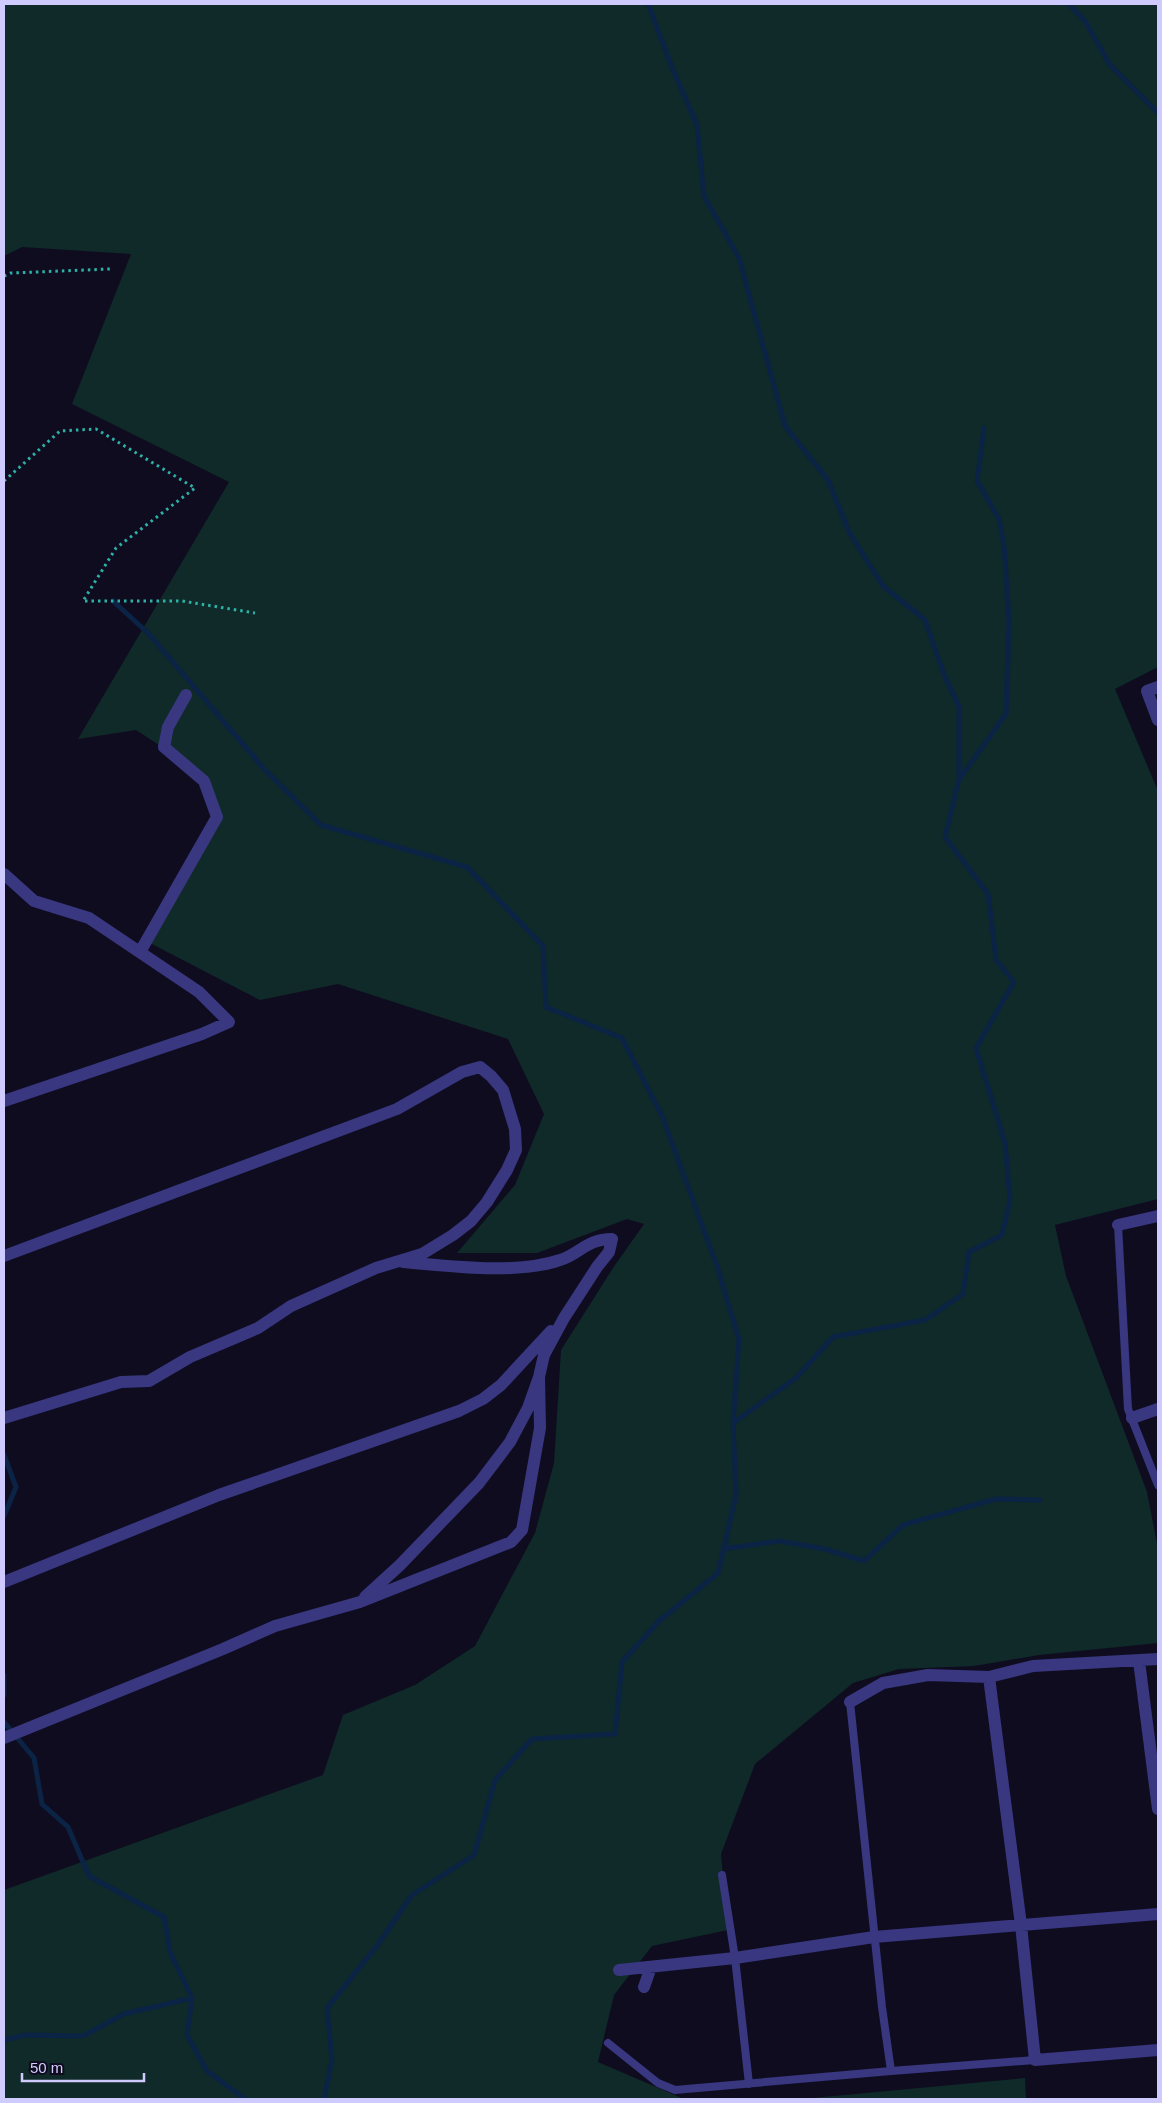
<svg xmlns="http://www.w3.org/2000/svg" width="1162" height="2103" viewBox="0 0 1162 2103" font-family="Arial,sans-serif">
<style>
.green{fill:#0f2a28}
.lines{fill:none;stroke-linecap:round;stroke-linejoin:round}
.stream{stroke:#0b2345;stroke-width:5}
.path{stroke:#2cb2a7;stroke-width:3;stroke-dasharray:2.5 4;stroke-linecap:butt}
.lane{stroke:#383780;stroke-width:8}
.street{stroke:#383780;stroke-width:12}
</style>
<rect width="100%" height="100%" fill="#0f0c20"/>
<path class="green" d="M4,4H1158V667L1115,689L1158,791V1199L1055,1225L1066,1276L1147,1492L1158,1549V1643L1039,1655L974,1666L899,1669L853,1683L755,1764L721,1854L728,1930L652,1946L614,1995L598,2062L684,2099H4V1890L323,1775L343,1715L415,1685L475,1646L535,1533L554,1463L561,1350L613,1268L644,1224L627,1219L537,1253H457L515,1185L544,1114L508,1039L338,984L260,1000L150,943L214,822L194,768L136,730L78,739L229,482L72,404L131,254L22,247L4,256Z
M1025,2078L1026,2099H802Z"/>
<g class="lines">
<path class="stream" d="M648,4L673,70L697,125L704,196L739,258L785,426L828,480L849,532L883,586L925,620L943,672L959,707V779L945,837L988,894L996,960L1014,982L976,1048L1005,1143L1010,1200L1002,1235L969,1252L963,1294L925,1320L833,1337L796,1378L733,1423
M1069,4L1085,21L1110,65L1158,113
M113,601L148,633L265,770L321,825L467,867L543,946L546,1007L622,1038L662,1116L717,1266L739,1340L733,1423L736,1495L718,1573L659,1621L622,1662L615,1734L532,1739L495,1780L474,1855L412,1895L376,1947L327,2008L332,2060L324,2099
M960,778L1006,714L1009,622L1004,546L999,519L977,481L984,428
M4,1455L16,1487L4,1516
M723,1549L779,1541L825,1549L864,1561L903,1525L996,1499L1040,1500
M4,1675V1695
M4,1722L34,1758L42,1804L68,1827L89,1876L164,1917L170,1952L192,1998L187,2035L207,2071L245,2099
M4,2040L25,2035L83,2036L124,2014L192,1998"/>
<path class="path" d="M4,276L11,273L110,269
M4,481L60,431L96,429L195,488L116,548L83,601H182L255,613"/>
<path class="lane" d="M1118,1225L1128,1409L1158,1485
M850,1702L882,2007L891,2071
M722,1875L735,1958L749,2084
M608,2043L658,2083L675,2090L891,2071L1035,2060"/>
<path class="street" d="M1158,687L1147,691L1158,720
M4,874L34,901L89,918L199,992L229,1022L202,1034L4,1101
M140,952L217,817L204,781L164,747L168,727L186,695
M1118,1225L1158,1216
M4,1256L397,1109L462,1072L480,1067L491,1076L503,1090L515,1129L516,1150L507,1170L487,1202L471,1221L453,1235L422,1254L376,1268L291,1306L258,1328L190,1357L149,1381L121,1382L4,1418
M1132,1418L1158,1409
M4,1582L219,1495L459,1411L483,1399L501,1385L551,1331
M365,1597L400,1565L479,1483L510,1442L528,1408L539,1377L544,1355L564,1318L597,1267L609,1252L612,1239C586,1239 580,1254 560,1260C516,1275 450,1266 403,1262
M1139,1661L1158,1809
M989,1677L1021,1925L1035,2060L1158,2050
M850,1702L883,1683L928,1675L989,1677L1033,1666L1158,1659
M4,1738L223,1649L275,1626L360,1602L511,1542L522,1530L540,1428L539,1377
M619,1970L735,1958L874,1937L1158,1914
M644,1987L651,1967"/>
</g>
<rect width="1162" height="2103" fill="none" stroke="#d0cbff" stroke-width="10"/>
<path d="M22 2073v8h122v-8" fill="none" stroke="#d0cbff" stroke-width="2.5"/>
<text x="30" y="2073" font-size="15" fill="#d0cbff" stroke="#0f0c20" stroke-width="4" paint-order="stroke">50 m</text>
</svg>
